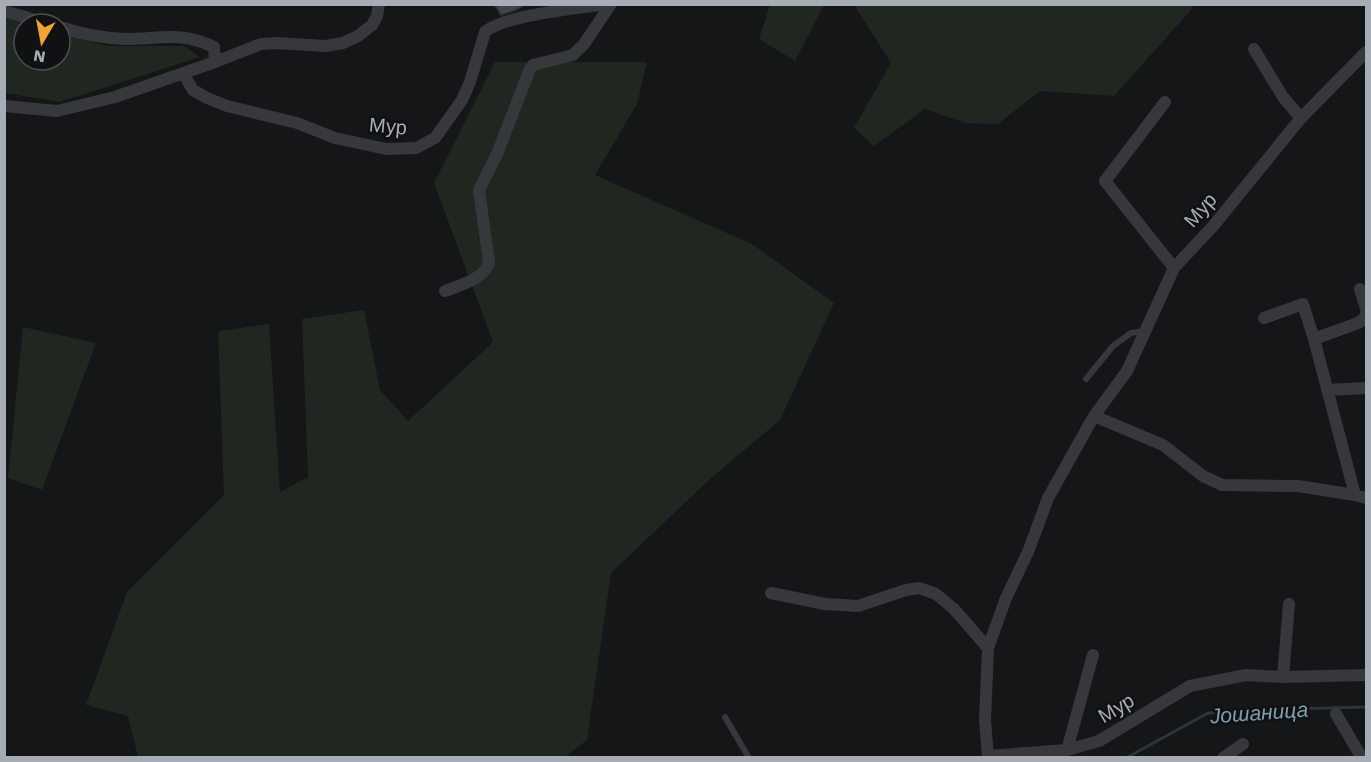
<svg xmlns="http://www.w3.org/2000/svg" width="1371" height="762" viewBox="0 0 1371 762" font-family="'Work Sans',sans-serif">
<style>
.green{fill:#1f2720}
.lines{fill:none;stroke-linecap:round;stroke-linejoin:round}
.stream{stroke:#2c353b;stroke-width:3}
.building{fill:#414347;stroke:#2f3033;stroke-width:1.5}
.service{stroke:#36383c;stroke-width:6}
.minor{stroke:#36383c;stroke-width:12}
.labels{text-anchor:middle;stroke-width:5;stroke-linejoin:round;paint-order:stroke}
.street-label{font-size:20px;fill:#a7adb7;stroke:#101112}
.water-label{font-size:21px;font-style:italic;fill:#7f9eb2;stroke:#101112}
</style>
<rect width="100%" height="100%" fill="#151617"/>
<path class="green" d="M770,5H824L795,61L759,39Z
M854,5H1192L1191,10L1114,96L1040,91L998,124L965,123L925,109L874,146L854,128L891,63Z
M4,17L28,24H24V60H60V33L107,46H184L200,57L60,102L5,93Z
M495,62H647L637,104L595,175L752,244L834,303L780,420L709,480L611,573L587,740L563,758L138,757L128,716L86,705L127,592L224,495L218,331L269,324L280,492L308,477L302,319L364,310L380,390L408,421L493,342L434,183Z
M23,327L96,343L42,490L8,478Z"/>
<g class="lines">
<path class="stream" d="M1126,758L1208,713L1249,710L1366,707"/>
</g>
<path class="building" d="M494,4H526L516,10L501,15Z"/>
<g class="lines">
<path class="service" d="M1086,379L1113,346L1131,333L1145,331
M725,717L749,758"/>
<path class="minor" d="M4,11L50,24
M60,27C81,34 103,38 125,39C160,39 181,31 214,47L215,62
M1254,49L1283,97L1301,118
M183,73L193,90L207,98L227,106L297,123L335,138L386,149L416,148L435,138L462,100L470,82L485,32C504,15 577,9 604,4
M1165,102L1105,181L1174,268
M4,106L57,111L115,97L215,62L261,44L276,43L326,46L343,43L358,36L372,25L377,16L379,4
M1360,289L1366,309
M445,291C460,285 485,279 489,262L479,190L497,154L530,69L533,65L573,55L584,44L611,4
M1264,318L1303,304L1314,339L1355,495
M1314,339L1358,323L1365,318L1366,314
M1327,390L1366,388
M1094,416L1163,445L1203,476L1222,485L1298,486L1355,495L1366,498
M771,593L825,604L858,606L906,590L919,588L936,594L954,609L988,648
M1283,677L1289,604
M1336,714L1362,758
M1067,750L1093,655
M988,756L1067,750L1099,741L1190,686L1246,675L1283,677L1366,675
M988,758L985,720L988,648L1006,598L1028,552L1048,498L1094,416L1127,371L1174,268L1214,225L1301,118L1366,52
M1223,758L1243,744"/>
</g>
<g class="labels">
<g class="street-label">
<text transform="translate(388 126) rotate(5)" y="7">Мур</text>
<text transform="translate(1200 210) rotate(-49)" y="7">Мур</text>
<text transform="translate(1116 708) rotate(-31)" y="7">Мур</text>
</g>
<g class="water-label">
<text transform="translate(1259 713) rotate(-4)" y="7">Јошаница</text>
</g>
</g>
<rect width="1371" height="762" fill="none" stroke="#a7adb7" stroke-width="12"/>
<g transform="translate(42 42) rotate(190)"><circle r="28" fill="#101112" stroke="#4c4f54" stroke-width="1.5"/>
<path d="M0-4.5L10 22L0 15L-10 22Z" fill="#f1a334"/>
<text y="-9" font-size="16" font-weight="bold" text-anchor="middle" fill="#a7adb7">N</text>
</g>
</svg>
